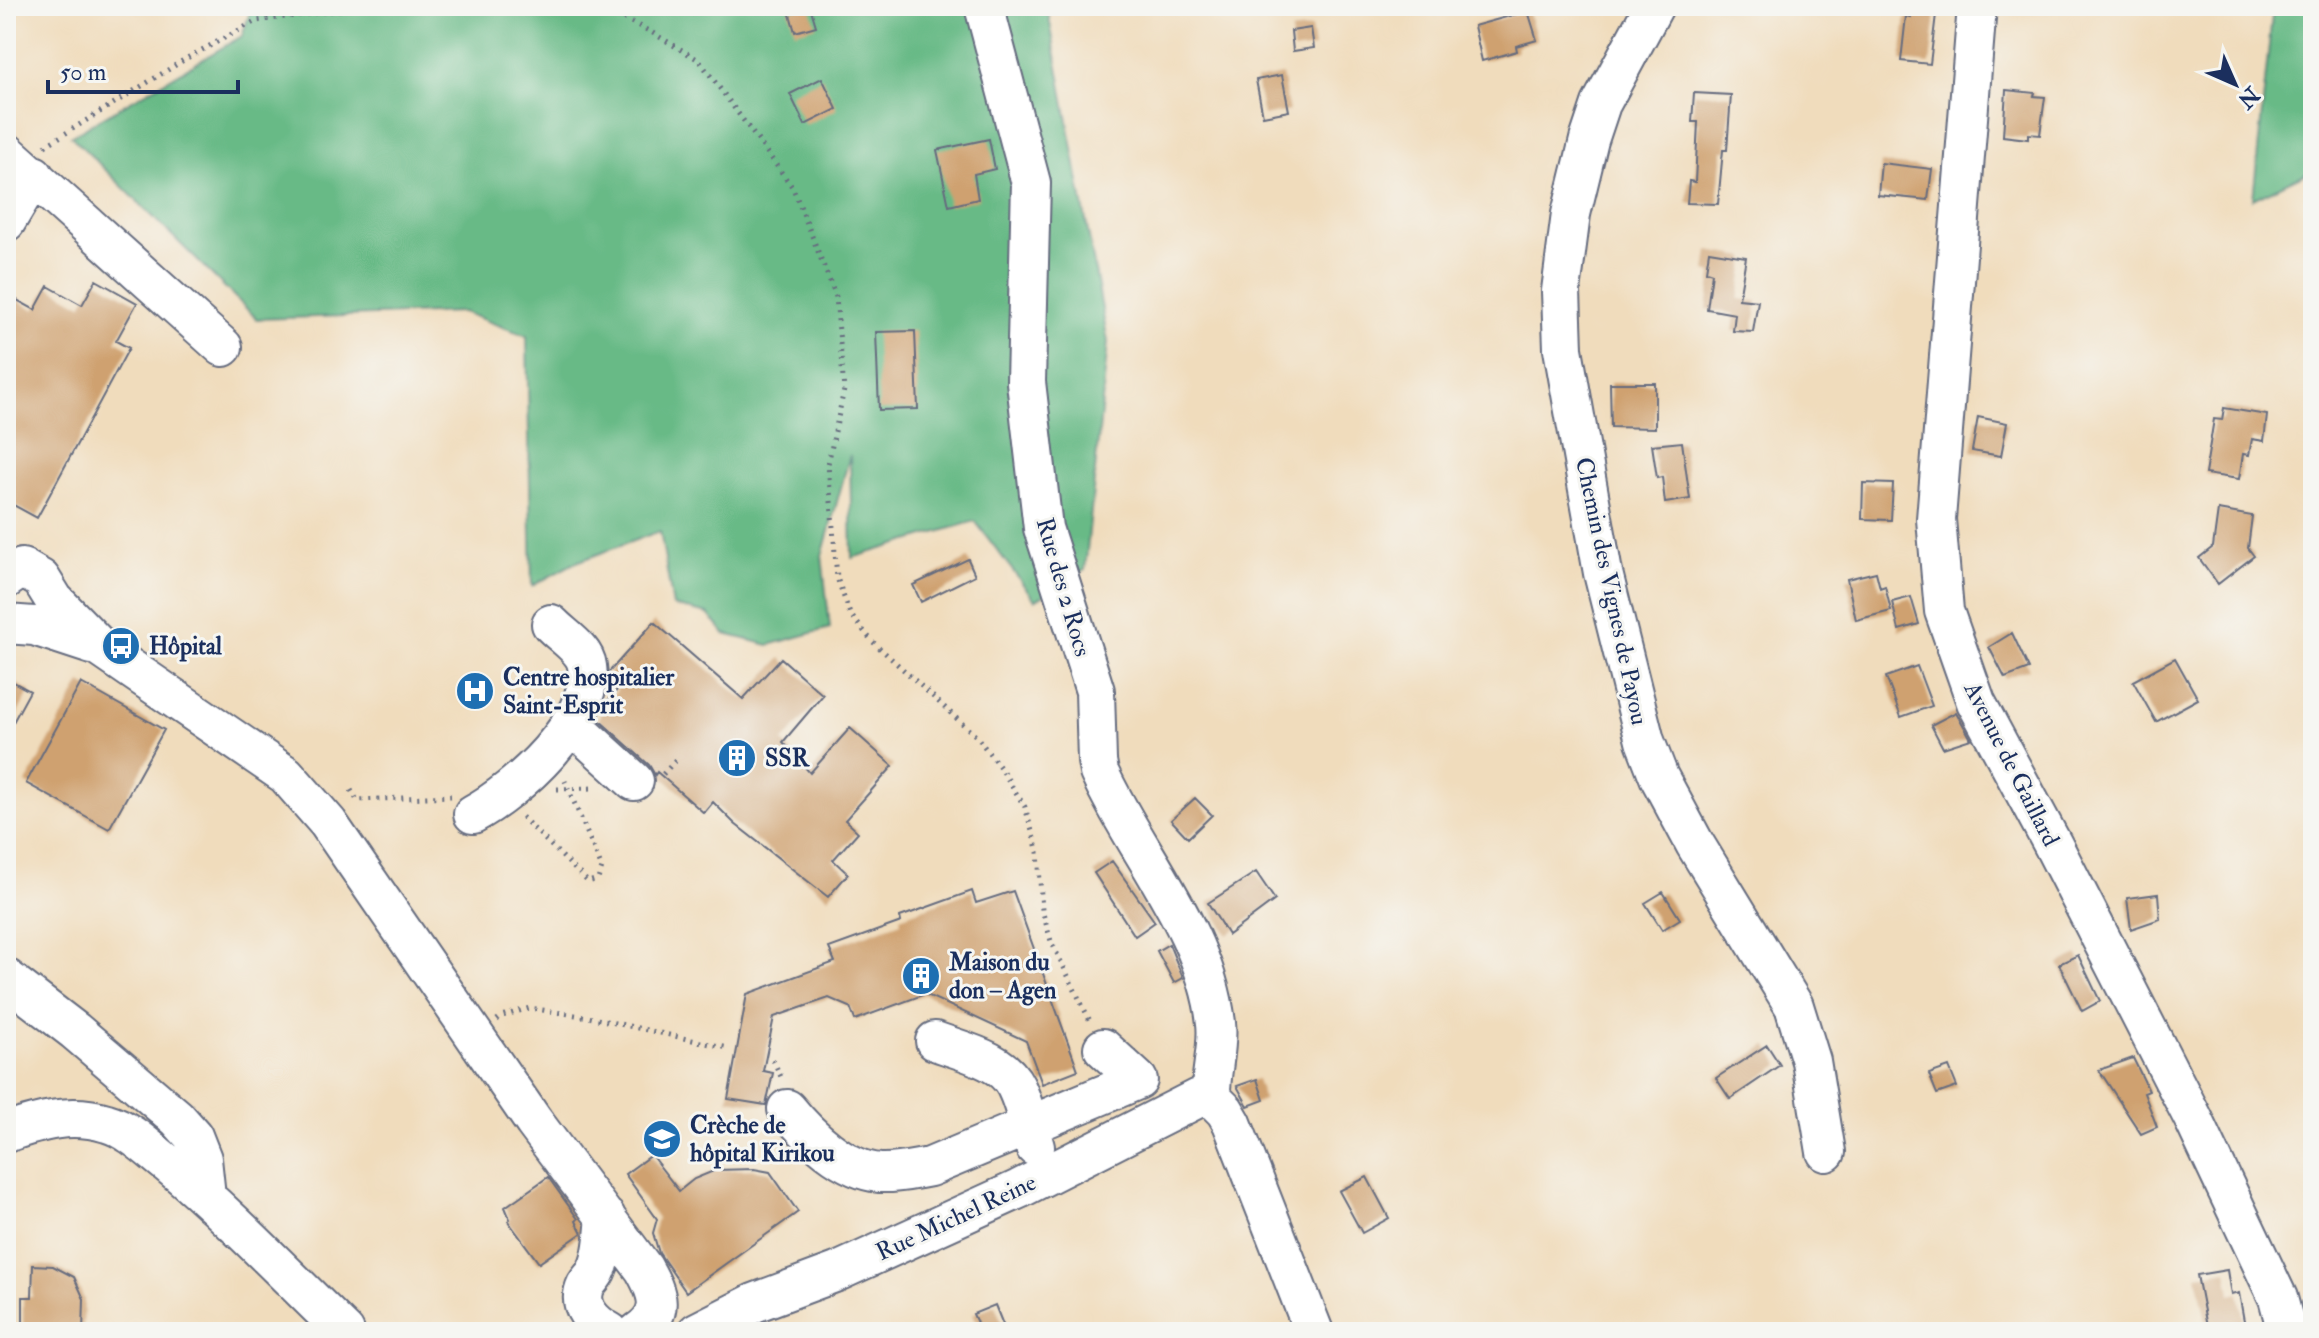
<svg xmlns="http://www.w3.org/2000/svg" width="2319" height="1338" viewBox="0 0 2319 1338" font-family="'IM FELL Double Pica',serif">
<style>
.forest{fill:#68ba86;stroke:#427472;stroke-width:2}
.building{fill:#cfa170}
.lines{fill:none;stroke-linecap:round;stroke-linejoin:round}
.minor-casing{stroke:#666c7f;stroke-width:42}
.path{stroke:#666c7f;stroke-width:5;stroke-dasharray:2 6;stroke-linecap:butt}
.minor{stroke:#fff;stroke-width:38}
.labels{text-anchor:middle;stroke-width:6;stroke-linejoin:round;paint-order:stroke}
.street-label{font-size:24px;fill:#1b2f5e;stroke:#f6f6f2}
.poi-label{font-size:24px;font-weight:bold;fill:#1b2f5e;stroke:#f6f6f2;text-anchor:start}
</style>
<rect width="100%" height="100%" fill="#f6f6f2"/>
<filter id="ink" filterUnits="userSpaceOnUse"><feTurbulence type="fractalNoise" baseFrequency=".0125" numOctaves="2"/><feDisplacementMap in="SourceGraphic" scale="16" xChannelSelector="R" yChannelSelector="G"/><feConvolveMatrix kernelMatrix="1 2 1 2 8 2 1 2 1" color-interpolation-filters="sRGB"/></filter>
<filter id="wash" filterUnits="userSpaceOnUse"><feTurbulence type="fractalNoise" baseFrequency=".006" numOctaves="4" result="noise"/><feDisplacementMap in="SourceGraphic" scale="32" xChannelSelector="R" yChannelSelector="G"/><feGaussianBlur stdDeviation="1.8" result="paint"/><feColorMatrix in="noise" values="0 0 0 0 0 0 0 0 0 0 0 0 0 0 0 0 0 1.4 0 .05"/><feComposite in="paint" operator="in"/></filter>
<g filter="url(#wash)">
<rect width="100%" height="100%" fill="#f0dcbc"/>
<path class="forest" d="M252,6H1047L1108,342L1085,570L1035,600L975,521L852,558L850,455L822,556L830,628L769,645L725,634L708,614L673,606L660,531L574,563L532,586L527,336L463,312L257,319L71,136L242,36Z
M2273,6H2313V170L2253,199Z"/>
<g id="blocks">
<path class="building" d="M806,6H810L816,26L795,32L789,11Z
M1912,6H1937L1930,64L1901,61L1906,16L1911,17Z
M1528,11L1537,40L1516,46L1517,51L1482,61L1474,26Z
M1311,28L1314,48L1293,51L1291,31Z
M1282,75L1289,111L1263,116L1256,80Z
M822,78L837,109L805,125L790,94Z
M2006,90L2035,93L2034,96L2045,97L2040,135L2028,134V139L2003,136Z
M1694,93L1731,95L1727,150H1723L1718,204L1687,203L1689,181L1695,182L1698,122H1692Z
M989,139L995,169L974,174L978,199L949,206L937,150Z
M1881,163L1932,169L1928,200L1878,195Z
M1709,251L1746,257L1739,299L1758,301L1753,332L1733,331L1735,314L1707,309L1712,273L1706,271Z
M96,280L137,303L116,341L129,348L37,518L6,501V294L35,310L48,286L82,305Z
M915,331L918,409L879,410L876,332Z
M1610,383H1655V428L1611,427Z
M2224,408L2267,415L2264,441L2252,439L2249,455L2243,454L2239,479L2205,474L2214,419L2222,420Z
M1978,417L2007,423L2001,456L1972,451Z
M1682,442L1690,499L1665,503L1662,477L1657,478L1652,445Z
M1863,483L1893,484L1891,520L1862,519Z
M2218,510L2252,516L2248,548L2254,556L2218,584L2199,558L2213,547Z
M968,559L975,575L921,602L913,585Z
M1876,572L1880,588L1885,586L1891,611L1856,620L1847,579Z
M1911,597L1919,624L1899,630L1892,602Z
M654,622L743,699L781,658L823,695L783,742L810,773L850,728L893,766L845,820L858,832L833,860L848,874L828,897L735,824L713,802L704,813L657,772L655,775L649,765L598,719L603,706L617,690L608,680L609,672Z
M2012,633L2029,669L2005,678L1989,647Z
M2175,658L2198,699L2156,722L2133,681Z
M1917,666L1932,706L1901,717L1886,677Z
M6,678L30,691L6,735Z
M81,683L164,730L109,829L26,783Z
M1956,712L1971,739L1943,748L1931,725Z
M1195,798L1212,815L1188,838L1171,820Z
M1112,861L1155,922L1135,936L1094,873Z
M1256,872L1275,900L1228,935L1208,903Z
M972,891L976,903L1013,891L1078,1070L1042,1084L1026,1041L925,994L855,1020L850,1007L829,998L774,1017L763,1071L773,1073L766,1105L728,1099L747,994L835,962L829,948L901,922L900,917Z
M1663,892L1680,919L1662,930L1645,903Z
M2158,894L2160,919L2131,929L2127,898Z
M1169,944L1183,978L1174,983L1157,951Z
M2078,955L2100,1001L2082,1011L2059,964Z
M1767,1045L1780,1065L1730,1099L1716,1078Z
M2133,1058L2149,1091L2144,1093L2157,1127L2141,1134L2099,1070Z
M1949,1067L1957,1087L1937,1094L1929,1074Z
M1257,1079L1264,1100L1248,1106L1237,1086Z
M651,1155L679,1191L694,1179L716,1170L754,1169L770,1172L798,1212L686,1292L659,1253L653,1233L657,1219L625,1174Z
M548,1177L578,1219L576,1221L582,1233L539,1263L508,1221L510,1219L505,1207Z
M1367,1177L1389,1218L1362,1233L1339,1191Z
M33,1265L53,1266L74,1277L84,1299L83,1332H23V1297H32Z
M2227,1270L2231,1295L2239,1293L2246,1332H2208L2197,1275Z
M995,1305L1006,1332H981L973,1314Z"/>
</g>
</g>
<g filter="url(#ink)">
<use href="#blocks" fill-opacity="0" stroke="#666c7f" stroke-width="2"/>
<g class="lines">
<g class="minor-casing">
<path id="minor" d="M984,6L1031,183L1026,382L1043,528L1095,691L1097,761L1099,772C1137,855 1205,929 1216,1023C1219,1047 1210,1073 1211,1097
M1654,6L1601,104L1589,140L1571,214L1561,291L1563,349L1603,573L1645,741L1659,777L1695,844L1794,1006L1811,1061L1826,1152
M1977,6L1936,519L1944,611L1976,702L2053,845L2193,1118L2278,1298L2287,1332
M6,152L223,347
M6,222L34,175
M6,579L22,568L41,579L54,600L102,649L286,775L328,823L534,1122L644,1269C658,1294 666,1313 638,1332
M6,624L34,626L92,645
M570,723L634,781
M473,814C516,791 595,721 587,666C585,649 562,636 551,624
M6,978L75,1031L177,1118L193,1136L202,1159L206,1196
M935,1041C961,1051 1003,1059 1016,1087C1025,1105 1029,1128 1035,1147
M1211,1097L1225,1111L1232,1123L1314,1332
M787,1109C808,1135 844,1170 880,1173C897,1174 913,1170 930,1167L1138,1080L1103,1048
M6,1133C40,1121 71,1112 107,1123C129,1129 150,1150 168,1164C230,1216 286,1275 345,1332
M606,1217C604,1234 604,1254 597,1269C595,1275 589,1280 586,1285C576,1306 593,1323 610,1332
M697,1332L754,1303L837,1272L1019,1189L1198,1098L1211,1097"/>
</g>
<path class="path" d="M578,6L608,11L651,32L699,60L793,188L836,297L844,390L828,464L837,578L850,614L872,641L977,737L1002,770L1025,807L1038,852L1042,910L1051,941L1091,1023
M45,146L187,58L256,21L369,6
M663,774L676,760
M557,789L595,788
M351,790L357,800L451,796
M522,817L588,882L598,879L602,868L565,781
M497,1020L502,1016L530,1008L588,1017L728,1048
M773,1060L783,1081"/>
<use href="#minor" class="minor"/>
</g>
</g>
<defs>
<g id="bus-disc" transform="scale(2)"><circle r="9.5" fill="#1f6fb2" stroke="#f6f6f2"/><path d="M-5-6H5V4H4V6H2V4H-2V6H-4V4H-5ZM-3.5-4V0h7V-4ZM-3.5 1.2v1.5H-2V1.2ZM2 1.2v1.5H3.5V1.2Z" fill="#fff"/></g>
<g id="hospital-disc" transform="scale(2)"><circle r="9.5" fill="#1f6fb2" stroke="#f6f6f2"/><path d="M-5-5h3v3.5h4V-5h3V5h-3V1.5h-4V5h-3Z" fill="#fff"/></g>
<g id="building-disc" transform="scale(2)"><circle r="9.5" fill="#1f6fb2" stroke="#f6f6f2"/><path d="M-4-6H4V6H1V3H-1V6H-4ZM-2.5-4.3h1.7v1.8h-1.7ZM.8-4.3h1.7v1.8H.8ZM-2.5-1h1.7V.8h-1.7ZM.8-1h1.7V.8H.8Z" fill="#fff"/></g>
<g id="school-disc" transform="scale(2)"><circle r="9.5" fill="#1f6fb2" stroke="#f6f6f2"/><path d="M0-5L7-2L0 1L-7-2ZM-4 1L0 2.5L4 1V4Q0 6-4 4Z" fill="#fff"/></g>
</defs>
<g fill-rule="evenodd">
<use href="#bus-disc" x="121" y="646"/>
<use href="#hospital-disc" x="475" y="691"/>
<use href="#building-disc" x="737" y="758"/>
<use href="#building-disc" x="921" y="976"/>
<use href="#school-disc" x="662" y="1139"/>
</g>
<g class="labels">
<g class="street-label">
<text transform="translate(1064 587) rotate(74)" y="8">Rue des 2 Rocs</text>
<text transform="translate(1612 591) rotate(78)" y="8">Chemin des Vignes de Payou</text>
<text transform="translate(2012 764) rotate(63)" y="8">Avenue de Gaillard</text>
<text transform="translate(956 1217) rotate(-25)" y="8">Rue Michel Reine</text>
</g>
<g class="poi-label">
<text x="149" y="654">Hôpital</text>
<text x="503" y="685">Centre hospitalier<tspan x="503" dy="28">Saint-Esprit</tspan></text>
<text x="765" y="766">SSR</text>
<text x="949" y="970">Maison du<tspan x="949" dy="28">don – Agen</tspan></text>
<text x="690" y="1133">Crèche de<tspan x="690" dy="28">hôpital Kirikou</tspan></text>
</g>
</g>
<rect width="2319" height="1338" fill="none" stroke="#f6f6f2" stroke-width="32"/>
<g transform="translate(2235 84) rotate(135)" stroke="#f6f6f2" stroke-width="6" paint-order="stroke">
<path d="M0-6L14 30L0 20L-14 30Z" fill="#1b2f5e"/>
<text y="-12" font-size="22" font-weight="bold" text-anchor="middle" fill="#1b2f5e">N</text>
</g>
<path d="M48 80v12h190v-12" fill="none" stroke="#1b2f5e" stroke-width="4"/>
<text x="60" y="80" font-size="24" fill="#1b2f5e" stroke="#f6f6f2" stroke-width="6" paint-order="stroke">50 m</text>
</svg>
